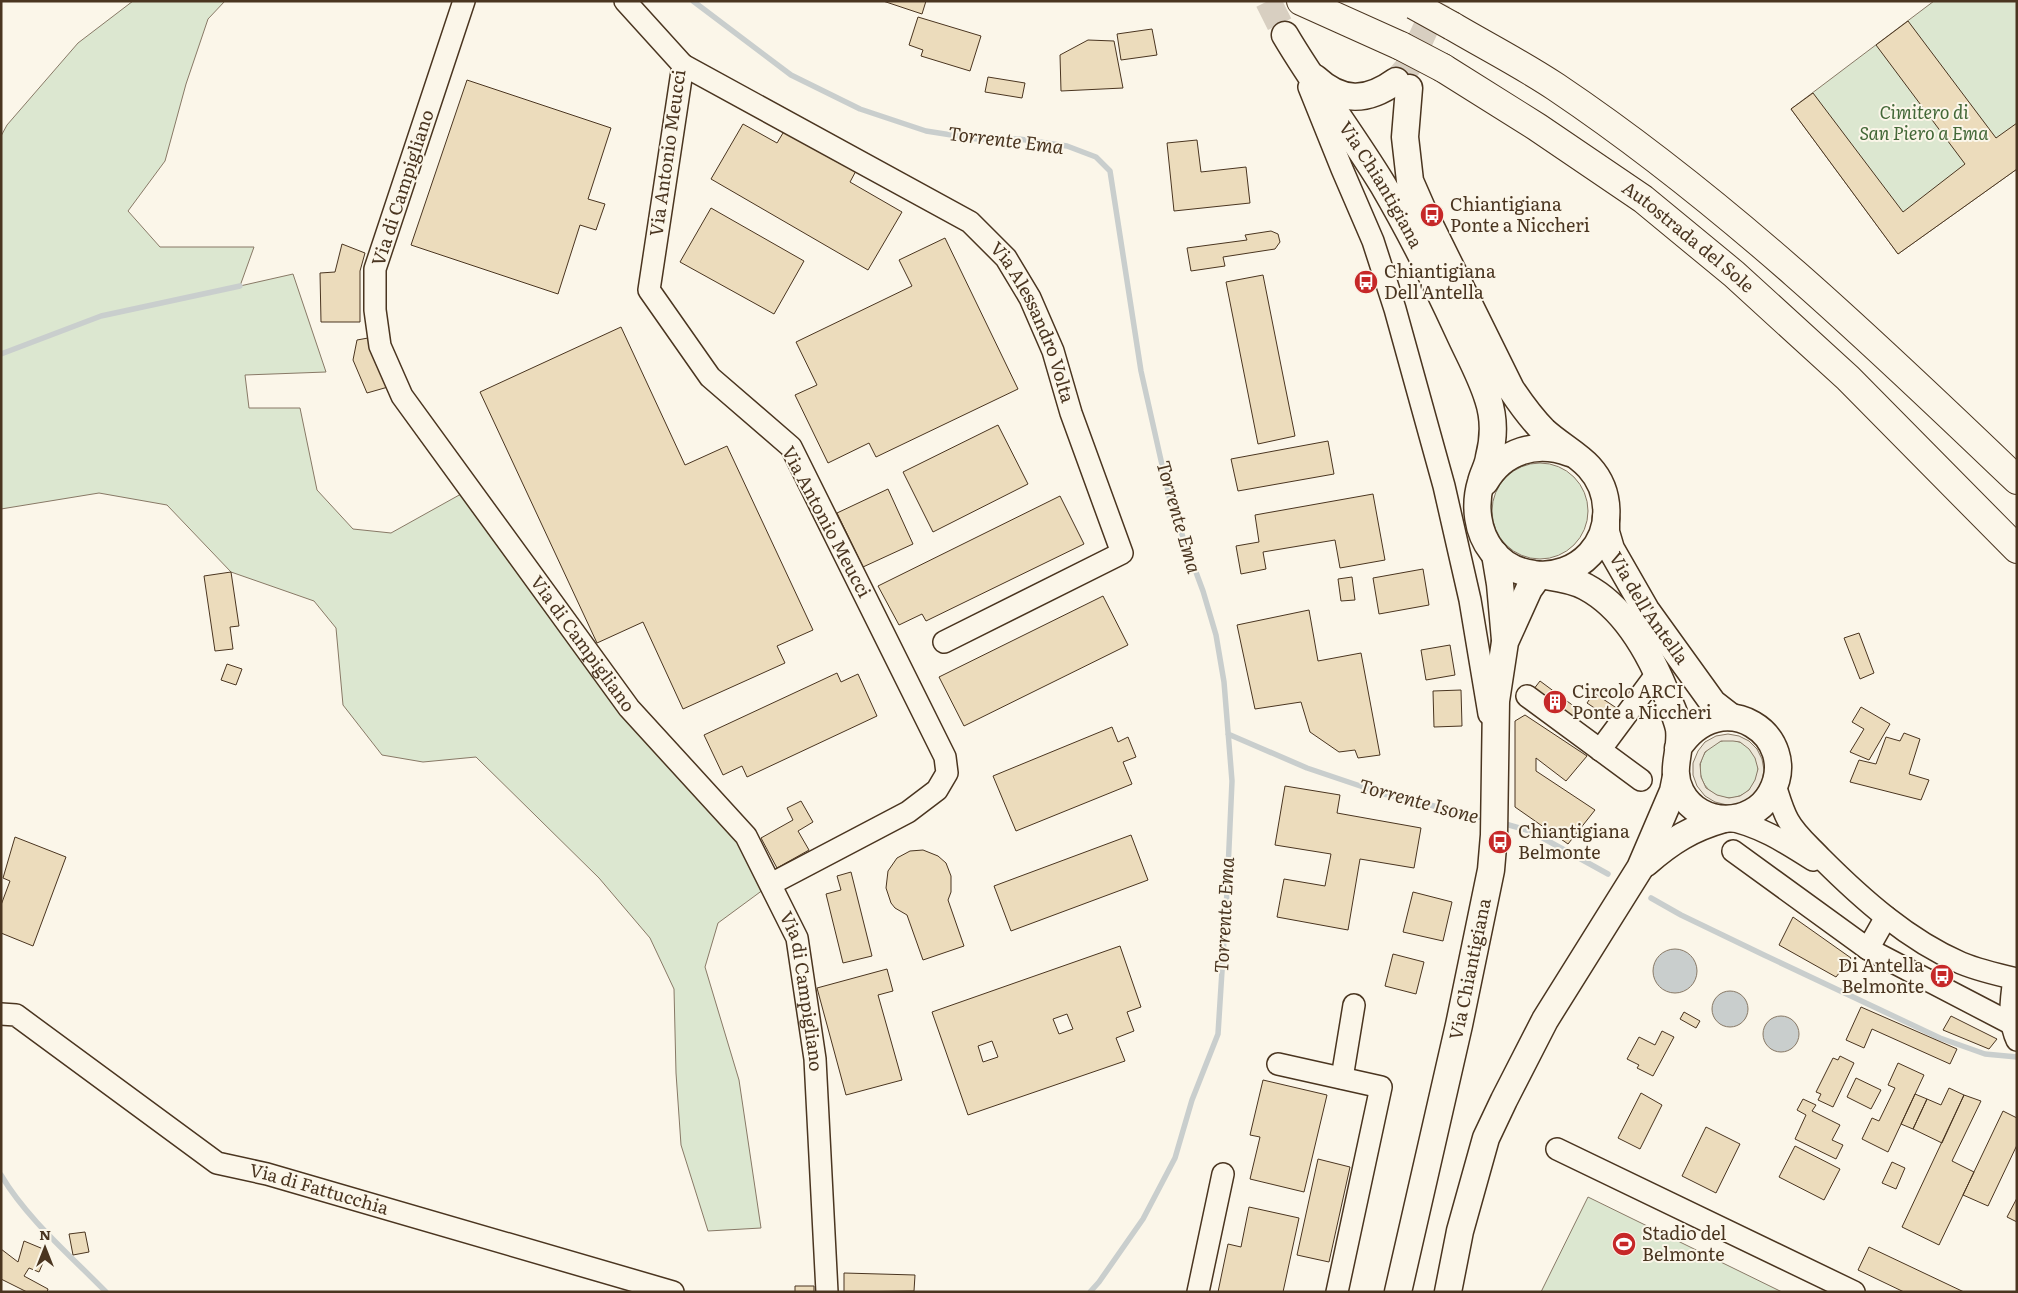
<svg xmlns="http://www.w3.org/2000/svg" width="2018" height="1293" viewBox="0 0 2018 1293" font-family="Literata,serif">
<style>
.green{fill:#dce7d0;stroke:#887966}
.parking{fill:#ede7d9;stroke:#887966;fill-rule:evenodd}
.water{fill:#c9cecd;stroke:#887966}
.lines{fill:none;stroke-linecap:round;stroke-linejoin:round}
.stream{stroke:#c9cecd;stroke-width:5.5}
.building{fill:#ecdcbc;stroke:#4a3520;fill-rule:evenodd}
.major-tunnel{stroke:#d8cfc1;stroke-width:26;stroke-dasharray:26 13;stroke-linecap:butt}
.minor-casing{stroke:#4a3520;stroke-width:24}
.major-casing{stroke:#4a3520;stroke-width:29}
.highway-casing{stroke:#4a3520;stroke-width:30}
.minor{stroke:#fbf6e9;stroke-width:21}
.major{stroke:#fbf6e9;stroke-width:26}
.highway{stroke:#fbf6e9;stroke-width:28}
.highway-bridge-casing{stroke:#4a3520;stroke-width:30;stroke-linecap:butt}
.highway-bridge{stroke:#fbf6e9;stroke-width:28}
.labels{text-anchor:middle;stroke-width:4;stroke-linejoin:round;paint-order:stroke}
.park-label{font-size:18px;font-style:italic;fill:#436837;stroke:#fbf6e9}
.street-label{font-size:18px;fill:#4a3520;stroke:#fbf6e9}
.poi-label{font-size:18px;fill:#4a3520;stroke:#fbf6e9;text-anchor:start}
.water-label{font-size:19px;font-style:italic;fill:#4a3520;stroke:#fbf6e9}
</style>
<rect width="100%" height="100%" fill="#fbf6e9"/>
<path class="green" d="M133,1H225L208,19L186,84L165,161L128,211L160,247H254L240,286L293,274L326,372L245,375L249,408H300L317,490L353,529L391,533L470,489L771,884L718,923L705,967L739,1080L761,1228L708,1231L681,1145L676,1073L674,989L650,938L599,878L476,757L423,762L382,755L343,705L336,628L314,601L231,572L167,505L99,493L1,509V136L7,125L78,43Z
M1934,1H2017V169L1898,254L1791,109Z
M1492 511a48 48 0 1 1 96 0a48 48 0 1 1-96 0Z
M1700 769a29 29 0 1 1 58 0a29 29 0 1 1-58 0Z
M1588,1197L1782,1292H1541Z"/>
<path class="parking" d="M1728,734L1739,736L1749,741L1757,749L1762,759L1764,770L1762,781L1756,791L1748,799L1738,804L1727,805L1715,802L1705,796L1697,786L1693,775V763L1698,751L1705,742L1716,736ZM1721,741H1733L1740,742L1749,749L1755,758L1758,769L1755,780L1749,790L1740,796L1729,798L1717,795L1706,788L1701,777L1700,764L1705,752Z"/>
<path class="water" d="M1653 971a22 22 0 1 1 44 0a22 22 0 1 1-44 0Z
M1712 1009a18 18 0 1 1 36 0a18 18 0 1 1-36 0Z
M1763 1034a18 18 0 1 1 36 0a18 18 0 1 1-36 0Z"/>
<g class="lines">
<path class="stream" d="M693,1L791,75L860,109L926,131L977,139H1019L1067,146L1096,157L1110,171L1141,371L1171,505L1203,591L1216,635L1224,682L1232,781L1227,892L1218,1034L1192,1100L1175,1158L1143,1219L1099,1282L1090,1292
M1,354L101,316L240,286
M1228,734L1307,768L1384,794L1488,819
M1502,823L1530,831L1608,874
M1651,898L1681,915L1764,955L1940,1038L1985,1054L2017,1057
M1,1175C27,1219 70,1255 106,1292"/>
</g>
<path class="building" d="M883,1H926L922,14Z
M918,17L981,36L970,71L921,56L923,50L909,45Z
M1908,21L1996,138L2017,123V169L1898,254L1791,109L1813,93L1903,212L1965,164L1876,45Z
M1152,29L1157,55L1121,60L1117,34Z
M1088,40L1114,41L1123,88L1061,91L1060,55Z
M988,77L1025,83L1022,98L985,92Z
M467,80L611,128L588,199L605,204L596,230L580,225L558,294L411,245Z
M743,124L777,143L786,128L857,169L850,182L902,212L868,270L711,179Z
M1197,140L1201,172L1246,167L1250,203L1174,211L1167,143Z
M711,208L804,261L774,314L680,262Z
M1271,231L1278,234L1280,242L1275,249L1223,257L1225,266L1191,271L1187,248L1247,240L1245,235Z
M945,238L1018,389L876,457L869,443L828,463L795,395L817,385L796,342L912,286L899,260Z
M342,244L365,253L360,271V322H321L320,273L335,272Z
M1263,275L1295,436L1258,444L1226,282Z
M621,327L685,465L727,446L813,630L777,646L785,663L683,709L643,622L597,643L480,392Z
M368,338L388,387L367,393L353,360L357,340Z
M998,425L1028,484L933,532L903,472Z
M1328,441L1334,474L1238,491L1231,459Z
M888,489L913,544L863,567L837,513Z
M1373,494L1385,560L1340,568L1335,540L1263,552L1266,569L1241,574L1236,546L1259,542L1255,515Z
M1060,496L1084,544L926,621L922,614L899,625L878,586Z
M1423,569L1429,605L1379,614L1373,578Z
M231,572L239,626L230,627L233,649L215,651L204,576Z
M1352,577L1355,600L1341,601L1338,579Z
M1103,596L1128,645L964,726L939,677Z
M1309,610L1318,661L1361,653L1380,755L1358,758L1355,750L1339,752L1310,732L1301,702L1255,709L1237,625Z
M1859,633L1874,673L1860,679L1844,638Z
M1450,645L1455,675L1426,680L1421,650Z
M227,664L242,669L236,685L221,680Z
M837,673L841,682L858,674L877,716L747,777L742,766L723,775L704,735Z
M1540,681L1579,710L1570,723L1530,694Z
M1461,690L1462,726L1434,727L1433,691Z
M1594,693L1618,709L1611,719L1587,703Z
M1861,707L1890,724L1869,760L1850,752L1864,729L1852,722Z
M1525,715L1587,756L1566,781L1536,758V771L1595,810L1568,844L1515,807V721Z
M1112,727L1118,742L1128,737L1136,757L1123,762L1132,784L1016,831L993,776Z
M1904,733L1920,739L1909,774L1929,780L1921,800L1850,782L1859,760L1876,764L1886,737L1900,741Z
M1285,786L1340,795L1337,813L1421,828L1414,868L1360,859L1348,930L1277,917L1284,879L1325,886L1331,854L1275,845Z
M801,801L813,822L798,831L809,850L777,868L761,838L793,820L787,808Z
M1131,835L1148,880L1011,931L994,886Z
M15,837L66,857L33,946L1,933V905L10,881L3,878Z
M923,850L938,856L946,863L951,876V892L948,900L964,946L923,960L907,915L895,908L891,903L886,888L888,871L897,858L910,851Z
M851,872L872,956L843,963L826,894L841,890L837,876Z
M1413,892L1452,902L1443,941L1403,932Z
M1793,917L1851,958L1836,977L1779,945Z
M1120,946L1141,1007L1127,1012L1134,1031L1116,1038L1125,1061L968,1115L932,1012ZM1067,1014L1073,1029L1059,1034L1053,1019ZM992,1041L998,1057L983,1062L978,1046Z
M1393,954L1424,962L1416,994L1385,986Z
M887,969L893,991L878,995L902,1080L846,1095L817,988Z
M1861,1007L1957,1049L1950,1064L1872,1029L1864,1048L1846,1040Z
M1684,1012L1700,1021L1696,1028L1680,1019Z
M1951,1016L1997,1039L1989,1049L1943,1030Z
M1662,1031L1674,1037L1653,1076L1637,1068L1639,1065L1627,1059L1639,1037L1655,1045Z
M1840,1056L1854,1063L1833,1107L1818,1100L1821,1094L1816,1092L1833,1058L1838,1060Z
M1898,1063L1924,1075L1888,1152L1862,1139L1872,1118L1879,1121L1895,1088L1888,1085Z
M1856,1078L1881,1090L1871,1109L1847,1097Z
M1263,1080L1327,1095L1304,1192L1250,1179L1260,1137L1250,1135Z
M1949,1088L1964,1095L1942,1143L1913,1129L1927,1099L1941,1105Z
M1641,1093L1662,1105L1640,1149L1618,1138Z
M1915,1094L1927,1099L1913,1129L1901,1124Z
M1964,1095L1981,1101L1952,1161L1974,1172L1939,1245L1902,1227Z
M1803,1099L1816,1105L1812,1111L1840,1125L1832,1140L1843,1145L1836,1159L1795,1139L1806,1115L1797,1110Z
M2003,1111L2017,1118V1145L1988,1206L1963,1195Z
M1706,1127L1740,1144L1716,1193L1682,1176Z
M1795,1146L1840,1169L1824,1200L1779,1177Z
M1318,1159L1350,1167L1329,1262L1297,1255Z
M1892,1162L1905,1168L1896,1189L1882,1183Z
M2017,1198V1222L2007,1217Z
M1249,1207L1299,1218L1283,1292H1218L1228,1244L1241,1247Z
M85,1232L89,1252L73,1255L69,1234Z
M24,1241L48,1251L39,1272L29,1268L24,1276L48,1289L47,1292H27L1,1279V1249L18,1262Z
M1869,1247L1964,1292H1904L1858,1270Z
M844,1273L915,1275L914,1291L844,1292Z
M795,1286H814V1292H795Z"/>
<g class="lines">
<path class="major-tunnel" d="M1268,1L1285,35
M1396,81L1408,67L1438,1"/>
<g class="minor-casing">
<g id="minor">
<path id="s1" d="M464,1L375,269V310L380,346L402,396L629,708L746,836L797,938L815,1059L827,1292"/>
<path d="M625,1L683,65L649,290L710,377L791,447L945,757L947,773L937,790L908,812L771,884"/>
<path id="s2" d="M683,65L970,222L1006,258L1030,298L1053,351L1071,413L1122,553L944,642"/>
<path d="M1309,87L1342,169L1373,241L1395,309L1444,486L1470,600L1489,714"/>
<path d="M1527,696L1641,780"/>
<path d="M1600,750L1658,672"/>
<path d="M1775,785C1779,797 1782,809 1788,820C1796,835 1810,846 1821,858C1862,899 1908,940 1961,963C1978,970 1999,975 2017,979"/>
<path d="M1724,819C1757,824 1785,842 1813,860"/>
<path d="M1733,851L1868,949L1886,917"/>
<path d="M1868,949L2012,1024"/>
<path d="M2014,979C2011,999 2008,1021 2017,1040"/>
<path id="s3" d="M1,1014L16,1015L217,1163L267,1174L673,1292"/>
<path d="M1278,1064L1381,1087L1337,1292"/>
<path d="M1342,1078L1354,1005"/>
<path d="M1557,1149L1854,1292"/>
<path d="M1198,1292L1223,1174"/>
</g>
</g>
<g class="major-casing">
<g id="major">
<path id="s4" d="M1285,35C1315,86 1352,134 1383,185C1411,233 1436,283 1459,333C1469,355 1481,376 1488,399C1494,417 1494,438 1489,457C1488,466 1483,473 1481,482C1474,505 1477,532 1492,551C1502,564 1517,572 1534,574C1555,577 1576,569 1590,554C1613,529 1611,491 1589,467C1577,454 1558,444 1544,431C1531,418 1521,404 1511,389L1424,213L1410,181L1405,137L1409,88"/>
<path d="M1315,78C1342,103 1367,102 1396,81"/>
<path d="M1485,482C1503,450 1537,441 1570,453"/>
<path id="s5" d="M1606,518V532L1611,549L1646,610L1713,703L1731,717"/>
<path d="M1495,554L1500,584L1505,640"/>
<path d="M1546,576C1559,578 1574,580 1586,587C1627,609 1653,659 1669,701C1673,710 1677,719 1679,729C1682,752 1669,769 1681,792C1700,828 1752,827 1771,793C1802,737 1722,681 1678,748"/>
<path d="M1646,863C1671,841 1692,828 1724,819"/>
<path id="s6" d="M1398,1292L1459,1025L1491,870L1494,835L1496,701L1505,642L1529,589L1539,575"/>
<path d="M1448,1292L1460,1231L1486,1138L1504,1100L1545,1020L1640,868L1673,791L1676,776"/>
</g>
</g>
<g class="highway-casing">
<g id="highway">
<path d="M1301,1L1401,46"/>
<path d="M1452,26C1486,46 1523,65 1556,87C1724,200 1871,340 2017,480"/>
<path id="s7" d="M1443,68L1537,127L1643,199L1734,274L1848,378L2017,549"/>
</g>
</g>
<use href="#minor" class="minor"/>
<use href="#major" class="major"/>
<use href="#highway" class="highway"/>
<g class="highway-bridge-casing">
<path id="highway-bridge" d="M1414,5L1452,26
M1401,46L1443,68"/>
</g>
<use href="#highway-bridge" class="highway-bridge"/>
</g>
<defs>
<g id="bus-disc" transform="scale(1.25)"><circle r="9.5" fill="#c62828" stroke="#fbf6e9"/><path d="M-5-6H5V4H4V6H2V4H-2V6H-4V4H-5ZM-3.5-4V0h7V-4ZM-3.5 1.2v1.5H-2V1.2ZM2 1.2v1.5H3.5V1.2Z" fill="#fff"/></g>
<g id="building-disc" transform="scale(1.25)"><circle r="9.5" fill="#c62828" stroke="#fbf6e9"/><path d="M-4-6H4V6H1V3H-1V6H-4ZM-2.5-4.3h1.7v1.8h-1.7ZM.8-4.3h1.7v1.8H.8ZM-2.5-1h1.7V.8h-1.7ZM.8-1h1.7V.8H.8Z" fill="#fff"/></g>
<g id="stadium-disc" transform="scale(1.25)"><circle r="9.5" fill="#c62828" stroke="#fbf6e9"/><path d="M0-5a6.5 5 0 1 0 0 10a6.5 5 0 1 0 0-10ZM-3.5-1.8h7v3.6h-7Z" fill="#fff"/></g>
</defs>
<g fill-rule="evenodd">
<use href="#bus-disc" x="1432" y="215"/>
<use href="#bus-disc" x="1366" y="282"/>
<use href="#building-disc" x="1555" y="702"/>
<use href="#bus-disc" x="1500" y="842"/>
<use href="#bus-disc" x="1942" y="976"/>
<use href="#stadium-disc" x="1624" y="1244"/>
</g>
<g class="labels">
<g class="park-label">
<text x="1924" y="119">Cimitero di<tspan x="1924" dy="21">San Piero a Ema</tspan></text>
</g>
<g class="street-label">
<text transform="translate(668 153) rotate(-82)" y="6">Via Antonio Meucci</text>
<text dy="6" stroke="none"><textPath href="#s4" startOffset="178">Via Chiantigiana</textPath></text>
<text transform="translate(403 188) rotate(-72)" y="6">Via di Campigliano</text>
<text dy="6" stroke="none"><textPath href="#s7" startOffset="298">Autostrada del Sole</textPath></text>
<text dy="6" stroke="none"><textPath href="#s2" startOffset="448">Via Alessandro Volta</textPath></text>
<text transform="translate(826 522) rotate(62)" y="6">Via Antonio Meucci</text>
<text dy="6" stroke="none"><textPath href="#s5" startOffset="102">Via dell'Antella</textPath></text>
<text dy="6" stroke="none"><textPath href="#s1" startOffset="721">Via di Campigliano</textPath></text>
<text dy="6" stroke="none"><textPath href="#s6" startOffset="331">Via Chiantigiana</textPath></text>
<text dy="6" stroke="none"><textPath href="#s1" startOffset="1141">Via di Campigliano</textPath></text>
<text dy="6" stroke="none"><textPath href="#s3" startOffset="370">Via di Fattucchia</textPath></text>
</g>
<g class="poi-label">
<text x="1450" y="211">Chiantigiana<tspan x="1450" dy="21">Ponte a Niccheri</tspan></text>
<text x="1384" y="278">Chiantigiana<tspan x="1384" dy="21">Dell'Antella</tspan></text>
<text x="1572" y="698">Circolo ARCI<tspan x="1572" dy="21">Ponte a Niccheri</tspan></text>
<text x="1518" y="838">Chiantigiana<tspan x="1518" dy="21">Belmonte</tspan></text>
<text x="1924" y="972" text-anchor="end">Di Antella<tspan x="1924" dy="21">Belmonte</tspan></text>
<text x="1642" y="1240">Stadio del<tspan x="1642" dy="21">Belmonte</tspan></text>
</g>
<g class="water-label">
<text transform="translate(1006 140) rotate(7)" y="7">Torrente Ema</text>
<text transform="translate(1179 517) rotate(74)" y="7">Torrente Ema</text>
<text transform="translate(1419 801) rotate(15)" y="7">Torrente Isone</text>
<text transform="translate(1224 915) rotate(-87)" y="7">Torrente Ema</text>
</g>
</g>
<rect width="2018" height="1293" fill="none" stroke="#4a3520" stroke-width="5"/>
<g transform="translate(45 1248)" stroke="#fbf6e9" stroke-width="4" paint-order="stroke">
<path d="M0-4L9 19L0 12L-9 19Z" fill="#4a3520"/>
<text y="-8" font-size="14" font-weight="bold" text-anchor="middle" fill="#4a3520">N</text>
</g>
</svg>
